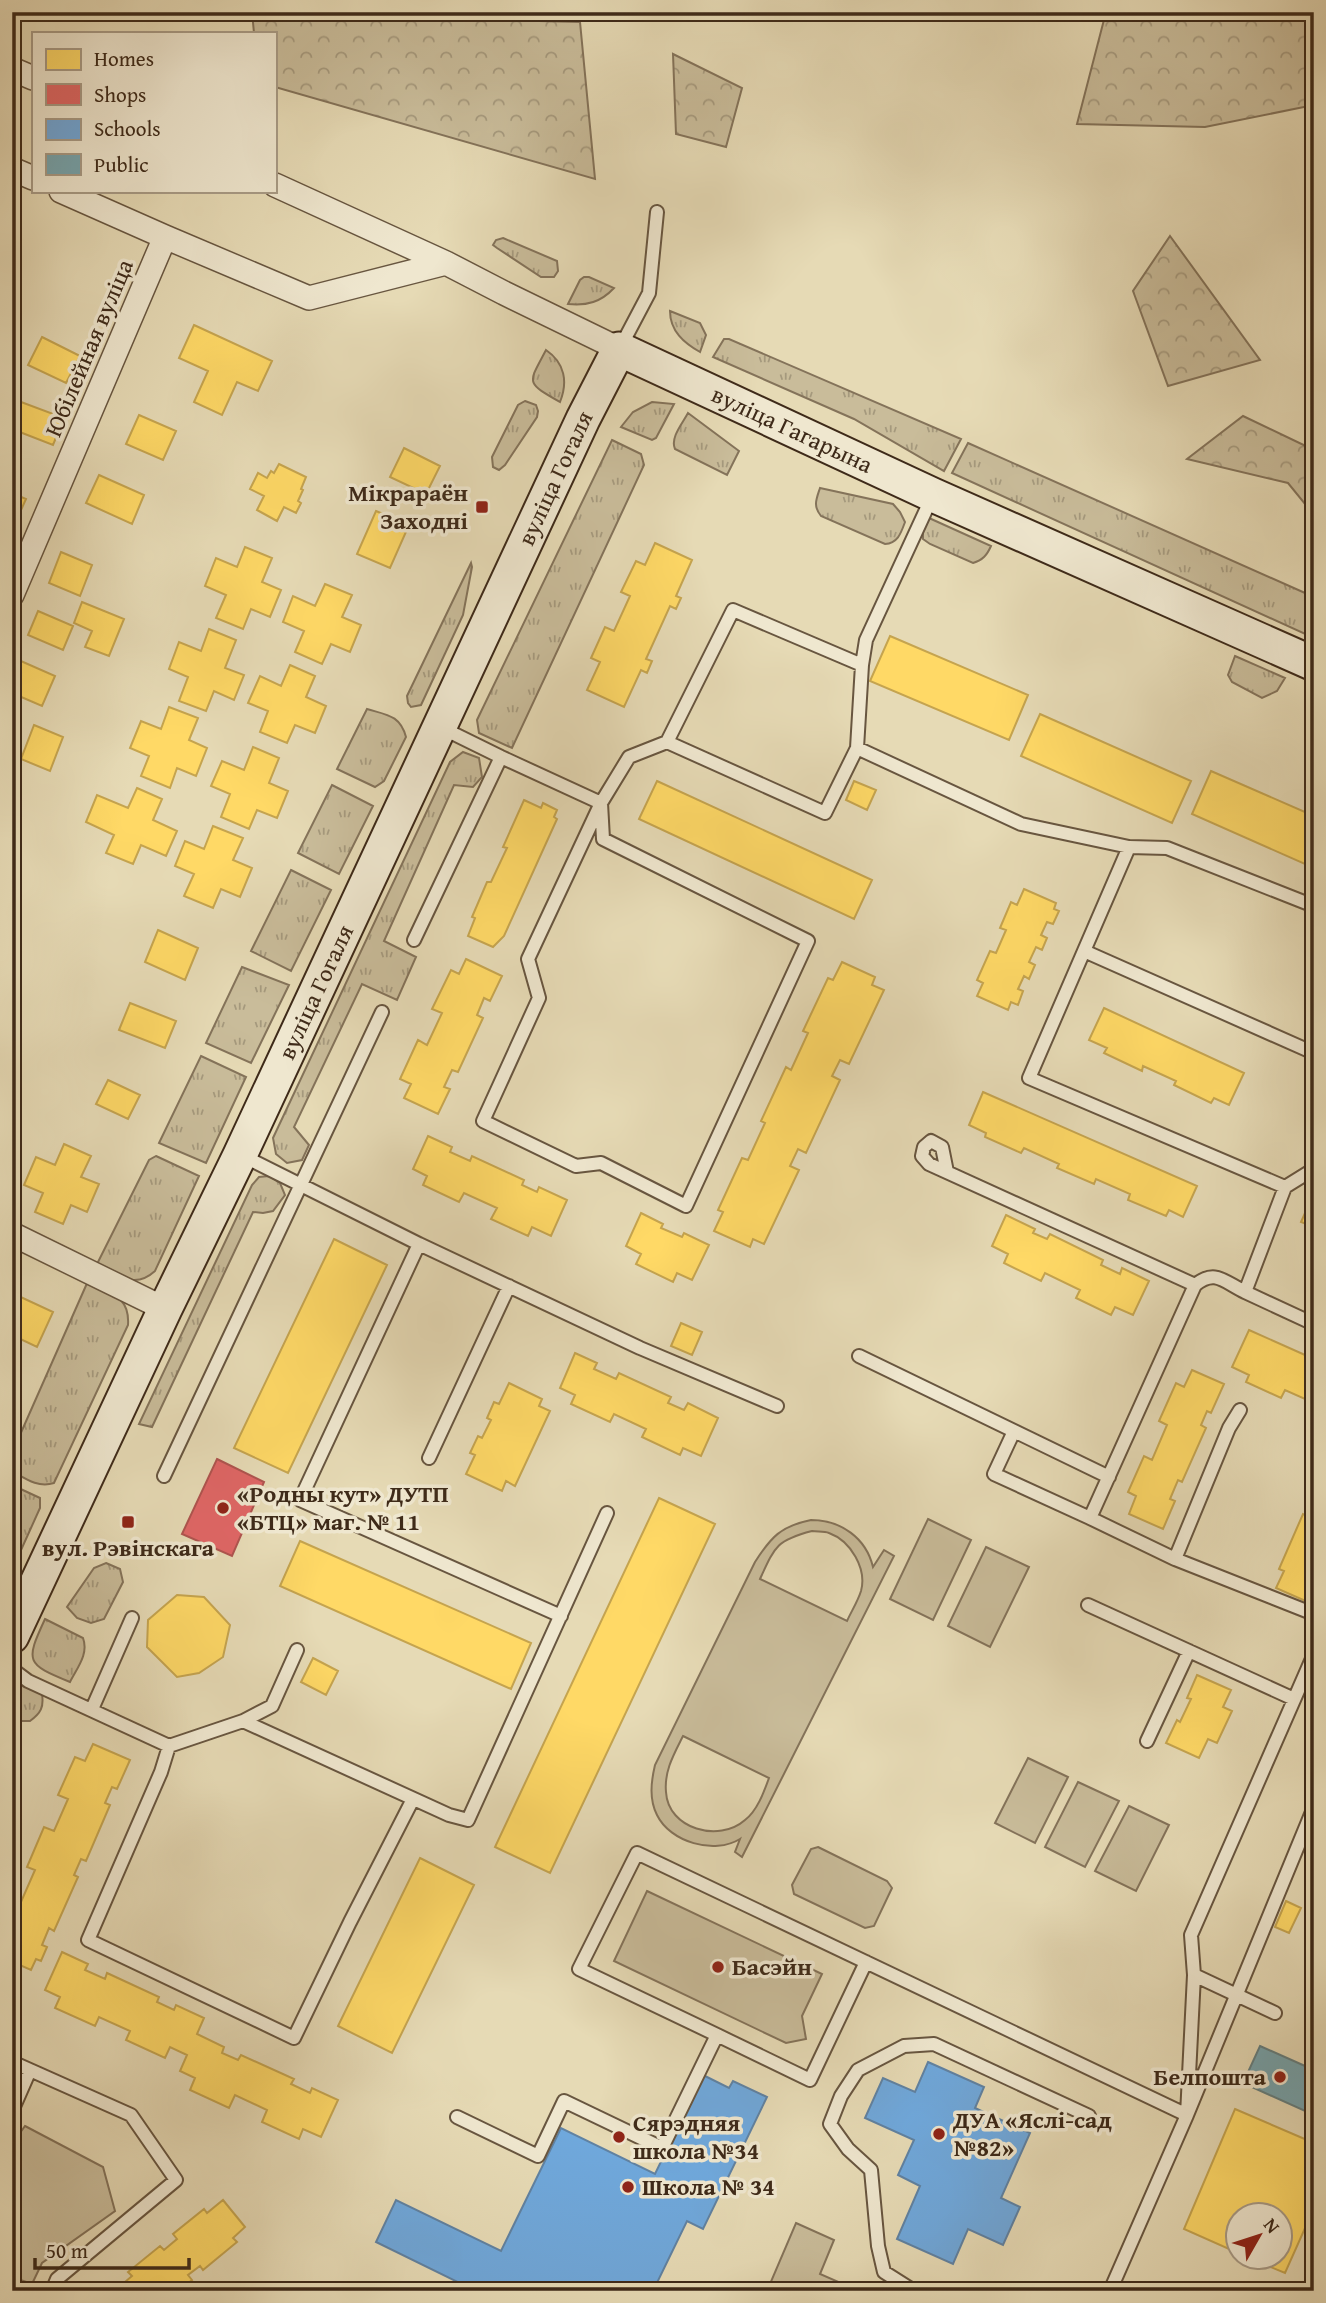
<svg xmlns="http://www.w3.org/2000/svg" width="1326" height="2303" viewBox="0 0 1326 2303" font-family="'Gentium Book Plus',serif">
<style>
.grass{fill:url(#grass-tufts);stroke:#84735a;stroke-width:2}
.forest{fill:url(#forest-crowns);stroke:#84735a;stroke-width:2}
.green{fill:#c9bc9a;stroke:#84735a;stroke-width:2;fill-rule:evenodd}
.homes{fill:#ffd966;stroke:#c5a44f;stroke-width:2}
.shops{fill:#e06666;stroke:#af544f;stroke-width:2}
.schools{fill:#6fa8dc;stroke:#6082a2;stroke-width:2}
.public{fill:#76a5af;stroke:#658082;stroke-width:2}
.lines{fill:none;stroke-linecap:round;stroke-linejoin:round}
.lane-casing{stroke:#685640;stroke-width:16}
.street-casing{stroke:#685640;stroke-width:26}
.secondary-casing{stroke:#3e2a19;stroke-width:37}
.lane{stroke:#efe7cf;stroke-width:12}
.street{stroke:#efe7cf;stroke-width:23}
.secondary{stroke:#efe7cf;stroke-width:33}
.poi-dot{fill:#8f2418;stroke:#efe7cf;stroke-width:2.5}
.labels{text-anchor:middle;stroke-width:7;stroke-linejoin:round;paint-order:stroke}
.street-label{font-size:24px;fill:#3e2a19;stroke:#efe7cf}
.poi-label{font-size:24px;font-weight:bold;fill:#3e2a19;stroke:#efe7cf;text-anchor:start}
</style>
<defs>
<pattern id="grass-tufts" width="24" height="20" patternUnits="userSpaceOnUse" patternTransform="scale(1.75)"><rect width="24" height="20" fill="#c9bc9a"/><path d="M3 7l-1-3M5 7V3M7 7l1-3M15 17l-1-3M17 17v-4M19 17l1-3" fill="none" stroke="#a5997d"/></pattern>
<pattern id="forest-crowns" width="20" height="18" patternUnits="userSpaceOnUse" patternTransform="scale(1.75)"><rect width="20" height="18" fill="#c9bc9a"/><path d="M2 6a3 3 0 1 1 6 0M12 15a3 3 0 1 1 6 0" fill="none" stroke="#a5997d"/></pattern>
</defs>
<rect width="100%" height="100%" fill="#e6dab5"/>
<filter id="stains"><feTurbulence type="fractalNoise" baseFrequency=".00286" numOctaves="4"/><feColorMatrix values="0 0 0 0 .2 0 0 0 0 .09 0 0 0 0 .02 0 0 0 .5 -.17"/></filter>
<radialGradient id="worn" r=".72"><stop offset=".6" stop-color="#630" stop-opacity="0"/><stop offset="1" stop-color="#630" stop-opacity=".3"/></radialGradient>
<path class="grass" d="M503,238L557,261L558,271L554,277H541L497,248L493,245L496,240Z
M584,277H589L614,288C601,302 587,306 568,304L580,280Z
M670,311L700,323L706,335L700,352C684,343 670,331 670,311Z
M724,339H729L961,439L944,471L854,419L713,357Z
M546,350C565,363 568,382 560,402C525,382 528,384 546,350Z
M525,401L536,405L538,411L537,417L505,465L499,470L493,467L492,457L518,405Z
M652,402L674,404L656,438L652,440L621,427L633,412Z
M688,413L739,451L727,475L675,449C670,438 682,424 688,413Z
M612,440L641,454L644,465L512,748L479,733L477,720Z
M968,443L1314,597V638L952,473Z
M820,488L893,504L900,512L905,522C901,533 898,543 885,544L821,516C813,506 816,500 820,488Z
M929,518L991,546C987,555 983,560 973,563L930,544L923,539V530Z
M471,563L472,567L463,615L421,705L411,707L408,703L407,696Z
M1235,656L1285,678L1277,691L1262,698L1232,682L1228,675Z
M367,709C387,715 400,715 406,737L384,781L375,787L337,769Z
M463,752L479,758L482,777L473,787L454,785L384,941L416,957L397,1000L362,984L294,1127L309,1145L302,1160L287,1163L276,1154L273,1138L450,762Z
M332,785L373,806L339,874L298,853Z
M291,870L331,890L291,971L251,951Z
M242,967L289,985L251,1063L206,1043Z
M201,1056L246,1077L206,1163L159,1143Z
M156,1156L199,1176L155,1271C134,1290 119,1275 97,1264L149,1160Z
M269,1176L280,1183L285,1195L273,1211L263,1213L253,1212L152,1427L139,1424L252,1185L259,1177Z
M88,1281C110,1293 130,1296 128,1325L54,1483C38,1488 26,1479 12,1471V1453Z
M12,1485L40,1498V1508L12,1570Z
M106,1563L120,1569L123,1582L104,1619L91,1623L77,1618L67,1607L94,1568Z
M45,1619L83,1638C89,1654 77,1668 70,1682C26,1664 25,1662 45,1619Z
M18,1684L30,1686L42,1694C44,1707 41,1713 30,1721H19L12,1717V1689Z"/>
<path class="forest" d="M252,12H388L450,19L580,22L595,179L275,87V33H254Z
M1106,12H1314V105L1205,127L1077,124Z
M673,54L742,88L726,147L676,134Z
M1170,236L1260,360L1168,386L1133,291Z
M1243,416L1314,450V515L1288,483L1187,459Z"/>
<path class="green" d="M928,1519L971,1540L933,1620L890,1599Z
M811,1520C841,1520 866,1538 873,1567L884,1550L894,1556L742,1857L735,1852L740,1839C714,1855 670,1842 657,1815C649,1799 651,1782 655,1765L755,1562C771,1537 781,1526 811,1520ZM812,1531C817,1532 824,1531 829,1533C851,1541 867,1569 861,1591C858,1601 851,1612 847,1621L760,1579C775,1546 777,1540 812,1531ZM683,1736L769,1778C764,1792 757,1811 745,1820C719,1843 668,1829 666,1792C664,1771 674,1754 683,1736Z
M986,1547L1029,1567L990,1647L948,1626Z
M1028,1758L1068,1777L1035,1843L995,1823Z
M1078,1782L1119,1801L1085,1867L1045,1847Z
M1129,1806L1169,1825L1136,1891L1095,1871Z
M818,1847L887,1881L892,1888L874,1926L865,1928L794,1894L792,1885L811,1849Z
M647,1891L822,1974L802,2016L806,2039L786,2043L614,1961Z
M25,2126L103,2167L115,2211L42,2263L32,2284L12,2277V2144Z
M796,2223L834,2240L820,2274L859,2291H767Z"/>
<path class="homes" d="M194,325L272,361L258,391L237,382L222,415L194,402L208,371L179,358Z
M42,337L80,356L66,383L28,365Z
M13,399L64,418L53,445L12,429Z
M139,415L176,431L163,460L126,444Z
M404,448L440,466L426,494L390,477Z
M279,464L306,477L301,489L303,490L298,501L301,503L296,513L284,507L277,521L257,510L264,496L250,489L258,473L267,478L271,471L274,473Z
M99,475L144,495L132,524L86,503Z
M12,493L26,499L12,530Z
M376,511L409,525L390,568L357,554Z
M655,543L692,560L676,596L681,598L676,609L670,606L646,659L652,661L647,673L641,670L624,707L587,690L600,662L591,658L605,627L614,631L630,596L621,592L636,561L645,565Z
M245,547L272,558L262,582L281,590L270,617L251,609L243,629L216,618L226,595L205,586L216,558L237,567Z
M61,552L92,565L80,596L49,583Z
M325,584L352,595L342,617L361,625L350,652L331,644L322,664L295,652L304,631L283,622L293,596L315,606Z
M82,602L124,619L109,656L85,647L92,631L74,623Z
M38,611L73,626L63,650L28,635Z
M209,629L236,640L225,668L244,675L234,700L214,691L206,711L179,701L188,677L169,669L179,642L201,651Z
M890,636L1028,695L1009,740L870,681Z
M14,658L55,676L42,706L12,693Z
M290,665L315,676L306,697L326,706L315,733L295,725L287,743L260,732L268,711L248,703L260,676L281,686Z
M169,707L198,718L189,740L207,748L196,776L177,768L170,788L141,776L149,756L130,748L141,721L161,729Z
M1040,714L1191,781L1172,823L1021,756Z
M34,725L63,737L50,771L21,759Z
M253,747L279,758L269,783L288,791L277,818L257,810L249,829L221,817L230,794L211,786L222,761L244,770Z
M1211,771L1314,816V868L1192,814Z
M657,781L872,880L854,919L639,819Z
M854,781L876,790L867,810L846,800Z
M137,788L162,799L153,820L177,831L166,856L141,845L133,864L106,853L114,835L86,822L97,795L128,808Z
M524,800L541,808L543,803L557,810L554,817L557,819L504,936L493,947L468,936L475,918L472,917L487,882H491L507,848L503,847Z
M213,826L243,838L233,860L252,868L240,897L221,889L213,908L184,896L194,874L175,866L185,841L204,849Z
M1024,889L1056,903L1054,909L1059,911L1053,924L1047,922L1041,935L1047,938L1042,950L1036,947L1029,962L1035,965L1029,979L1024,976L1018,989L1023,991L1018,1005L1011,1002L1008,1010L977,996L983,983L977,980L990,951L996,953L1006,930L1000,928L1011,902L1017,905Z
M158,930L198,948L185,980L145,962Z
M466,959L502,976L490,1001L484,998L477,1015L483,1018L458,1072L452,1070L444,1087L450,1089L438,1114L404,1098L411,1084L400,1079L418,1040L427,1045L442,1013L432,1009L451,970L459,974Z
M842,962L875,977L872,985L884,990L849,1064L840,1060L832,1076L840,1080L806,1153L798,1149L790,1166L799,1170L764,1244L753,1239L750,1247L714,1231L723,1212L718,1210L742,1158L748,1160L765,1123L761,1121L786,1067L791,1070L808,1033L803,1031L828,978L833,980Z
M130,1003L176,1021L165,1048L119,1030Z
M1104,1008L1244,1073L1229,1105L1214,1098L1211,1103L1174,1085L1176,1081L1143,1066L1142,1071L1104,1053L1107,1048L1089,1040Z
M108,1080L140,1095L128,1119L96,1104Z
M983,1092L1197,1186L1183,1217L1169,1210L1166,1216L1128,1200L1130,1194L1096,1179L1094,1184L1057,1168L1059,1164L1024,1148L1021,1153L985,1137L986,1133L969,1125Z
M428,1136L452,1147L450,1152L470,1161L472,1156L524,1180L522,1185L537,1192L539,1187L567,1200L551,1236L532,1227L528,1236L491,1219L497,1208L464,1193L459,1202L423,1185L427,1176L413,1169Z
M64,1144L91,1156L81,1177L99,1184L87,1212L71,1205L63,1224L35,1212L43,1193L24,1185L36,1157L55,1165Z
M1314,1193V1227L1301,1222Z
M641,1213L663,1224L661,1228L682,1237L684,1233L709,1245L692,1280L677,1273L673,1282L636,1264L641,1254L626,1246Z
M1006,1215L1035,1229L1033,1233L1047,1239L1050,1234L1103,1260L1101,1265L1120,1274L1122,1268L1149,1281L1133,1315L1115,1307L1111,1315L1076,1298L1080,1290L1045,1273L1041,1281L1004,1263L1008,1254L992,1246Z
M334,1239L387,1265L288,1473L234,1448Z
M12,1293L53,1312L37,1347L12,1335Z
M681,1323L702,1332L692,1355L671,1346Z
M1249,1330L1314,1359V1403L1285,1390L1281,1398L1246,1382L1249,1375L1232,1367Z
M575,1353L597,1363L594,1369L616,1379L619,1373L671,1397L668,1403L684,1410L688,1403L718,1418L701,1456L683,1448L680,1455L642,1437L646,1429L614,1414L610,1422L571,1404L575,1395L560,1388Z
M1192,1370L1224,1384L1211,1413L1207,1411L1201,1425L1206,1428L1182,1482L1178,1480L1170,1499L1175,1501L1163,1529L1129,1514L1136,1496L1128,1492L1144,1456L1152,1460L1167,1425L1159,1421L1176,1383L1184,1387Z
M509,1383L542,1399L539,1406L550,1411L515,1486L506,1481L502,1491L466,1474L475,1455L470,1453L478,1436L482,1438L491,1420L487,1418L494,1402L499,1404Z
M659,1498L715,1524L550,1873L495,1847Z
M1314,1505V1597L1310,1603L1276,1588L1284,1571L1279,1569L1303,1514L1309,1517Z
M300,1541L531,1643L511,1689L280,1586Z
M177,1595L204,1597L230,1625L223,1657L199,1673L177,1677L147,1647L148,1620Z
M313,1658L338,1671L326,1695L301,1682Z
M1197,1675L1231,1690L1223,1707L1232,1711L1217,1743L1208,1739L1199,1758L1166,1743L1177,1720L1180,1722L1191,1699L1187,1698Z
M93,1744L130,1760L117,1789L112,1787L105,1803L110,1805L86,1861L81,1859L74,1875L78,1877L54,1931L49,1928L42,1945L47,1947L41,1961L36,1959L31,1970L13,1962L12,1964V1899L21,1902L35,1870L27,1867L44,1827L54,1831L68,1799L58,1795L75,1757L85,1761Z
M420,1858L474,1885L392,2053L338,2026Z
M1286,1901L1301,1908L1289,1933L1275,1927Z
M62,1952L88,1964L85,1970L105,1979L107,1973L159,1997L157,2002L174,2010L176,2005L204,2018L197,2034L224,2047L222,2053L238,2060L241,2055L294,2079L291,2084L310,2093L312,2088L338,2100L321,2137L303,2129L299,2139L262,2122L267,2110L235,2095L229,2108L190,2090L195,2078L180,2071L187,2055L170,2047L165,2058L126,2040L130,2031L99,2017L95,2026L55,2008L60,1997L45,1990Z
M1235,2109L1314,2143V2208L1285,2273L1249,2258H1280V2216H1238V2253L1184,2229Z
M223,2200L245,2227L233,2238L237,2242L203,2270L200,2266L188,2275L192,2280L179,2291H104L114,2283L118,2288L132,2276L128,2272L160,2246L164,2250L177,2239L173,2234L204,2209L207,2213Z"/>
<path class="shops" d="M217,1459L264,1482L232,1556L182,1534Z"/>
<path class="schools" d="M928,2062L984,2087L975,2108L1030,2133L1001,2198L1020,2207L1003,2245L968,2229L953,2264L897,2239L920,2186L898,2175L914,2140L865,2118L883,2078L915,2092Z
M703,2075L729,2088L733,2081L767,2097L703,2229L687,2221L653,2291H476L376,2242L396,2200L501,2251L561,2128L655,2174Z"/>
<path class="public" d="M1260,2046L1314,2070V2115L1243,2083Z"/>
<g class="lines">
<g class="lane-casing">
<path id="lane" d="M620,348L649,293L657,212
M440,727L501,757L601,803L603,839L808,941L686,1206L601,1163L576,1166L483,1121L539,998L528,959L601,803L629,757L667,742L733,610L862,665
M667,742L825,813L857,748L1021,824L1129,847L1167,848L1314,906
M857,748L862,665L866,640L932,497
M1129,847L1029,1078L1285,1187
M414,940L501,757
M1084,951L1314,1053
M241,1155L419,1244L300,1500L561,1616
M1314,1169L1285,1187L1245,1292L1314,1324
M947,1172L942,1147L931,1141L924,1147L922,1156L929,1164L1195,1285
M419,1244L640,1348L777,1406
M859,1356L1014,1431
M1240,1410L1229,1428L1175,1559L1314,1614
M429,1458L509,1286
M164,1476L382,1012
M1090,1518L994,1474L1014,1431L1109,1477
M1175,1559L1090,1518L1195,1285C1215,1269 1223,1281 1245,1292
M1088,1605L1294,1699
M12,1669L28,1681L169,1746L243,1721L449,1815L468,1820L607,1513
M92,1709L132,1618
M243,1721L272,1706L297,1650
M1147,1741L1189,1651
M169,1746L161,1772L88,1940L294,2038L350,1922L413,1799
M1194,1975L1275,2013
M717,2035L810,2080L866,1962
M12,2062L131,2115L176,2180L57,2279L52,2291
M12,2111L30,2070
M457,2117L538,2156L564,2101L662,2148L717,2035L579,1969L637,1853L1187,2115L1314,1807
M914,2291L884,2272L878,2246L871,2170L848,2149L830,2124L841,2096L858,2070L904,2046L934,2044L1089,2116
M1110,2291L1187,2115L1194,1975L1191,1935L1311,1661L1314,1659"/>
</g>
<g class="street-casing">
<path id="street" d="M12,69L33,78
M12,169L33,178
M275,185L446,263L504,293L619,349
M61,191L165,237L309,298L446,263
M12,595L165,237
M12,1234L165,1309"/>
</g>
<g class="secondary-casing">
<g id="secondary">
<path id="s1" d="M12,1636L165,1309L240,1155L583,419L619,349L933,495L1314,664"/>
</g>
</g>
<use href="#lane" class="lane"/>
<use href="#street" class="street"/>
<use href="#secondary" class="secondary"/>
</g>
<g class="poi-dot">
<rect x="475" y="500" width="14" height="14" rx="3.5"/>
<circle cx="223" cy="1508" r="7"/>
<rect x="121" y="1515" width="14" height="14" rx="3.5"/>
<circle cx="718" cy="1967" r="7"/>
<circle cx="1280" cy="2077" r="7"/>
<circle cx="939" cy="2134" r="7"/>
<circle cx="619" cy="2137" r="7"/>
<circle cx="628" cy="2187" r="7"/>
</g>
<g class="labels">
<g class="street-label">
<text transform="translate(89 348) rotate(-67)" y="8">Юбілейная вуліца</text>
<text dy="8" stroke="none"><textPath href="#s1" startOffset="1614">вуліца Гагарына</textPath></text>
<text dy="8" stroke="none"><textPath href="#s1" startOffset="1279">вуліца Гогаля</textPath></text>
<text dy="8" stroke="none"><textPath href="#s1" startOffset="712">вуліца Гогаля</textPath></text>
</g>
<g class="poi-label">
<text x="468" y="501" text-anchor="end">Мікрараён<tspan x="468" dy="28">Заходні</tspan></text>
<text x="237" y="1502">«Родны кут» ДУТП<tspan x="237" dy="28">«БТЦ» маг. № 11</tspan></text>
<text x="128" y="1556" text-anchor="middle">вул. Рэвінскага</text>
<text x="732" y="1975">Басэйн</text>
<text x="1266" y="2085" text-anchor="end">Белпошта</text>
<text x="953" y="2128">ДУА «Яслі-сад<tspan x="953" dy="28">№82»</tspan></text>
<text x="633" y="2131">Сярэдняя<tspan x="633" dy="28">школа №34</tspan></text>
<text x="642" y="2195">Школа № 34</text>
</g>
</g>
<rect width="1326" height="2303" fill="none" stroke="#e6dab5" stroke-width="42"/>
<rect x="14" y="14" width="1298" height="2275" fill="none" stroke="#3e2a19" stroke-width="3.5"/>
<rect x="21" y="21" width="1284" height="2261" fill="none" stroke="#3e2a19" stroke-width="2"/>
<rect x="32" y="32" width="245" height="161" fill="#efe7cf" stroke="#a89b86" stroke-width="2"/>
<rect x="46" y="49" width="35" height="21" fill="#ffd966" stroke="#a89b86" stroke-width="2"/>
<text x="94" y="66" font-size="21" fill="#3e2a19">Homes</text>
<rect x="46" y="84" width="35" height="21" fill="#e06666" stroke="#a89b86" stroke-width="2"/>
<text x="94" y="102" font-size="21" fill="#3e2a19">Shops</text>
<rect x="46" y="119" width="35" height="21" fill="#6fa8dc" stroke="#a89b86" stroke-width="2"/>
<text x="94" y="136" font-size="21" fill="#3e2a19">Schools</text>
<rect x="46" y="154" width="35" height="21" fill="#76a5af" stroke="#a89b86" stroke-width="2"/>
<text x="94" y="172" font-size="21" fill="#3e2a19">Public</text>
<g transform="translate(1259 2236) rotate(51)"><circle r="33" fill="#efe7cf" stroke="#a89b86" stroke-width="2"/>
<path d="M0-5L12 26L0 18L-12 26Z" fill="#8f2418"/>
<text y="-10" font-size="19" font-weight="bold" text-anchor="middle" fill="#3e2a19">N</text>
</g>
<path d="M35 2258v10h154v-10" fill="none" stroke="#3e2a19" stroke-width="3.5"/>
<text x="46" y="2258" font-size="21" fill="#3e2a19" stroke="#efe7cf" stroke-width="5" paint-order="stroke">50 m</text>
<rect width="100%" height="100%" filter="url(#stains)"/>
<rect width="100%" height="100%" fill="url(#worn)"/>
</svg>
